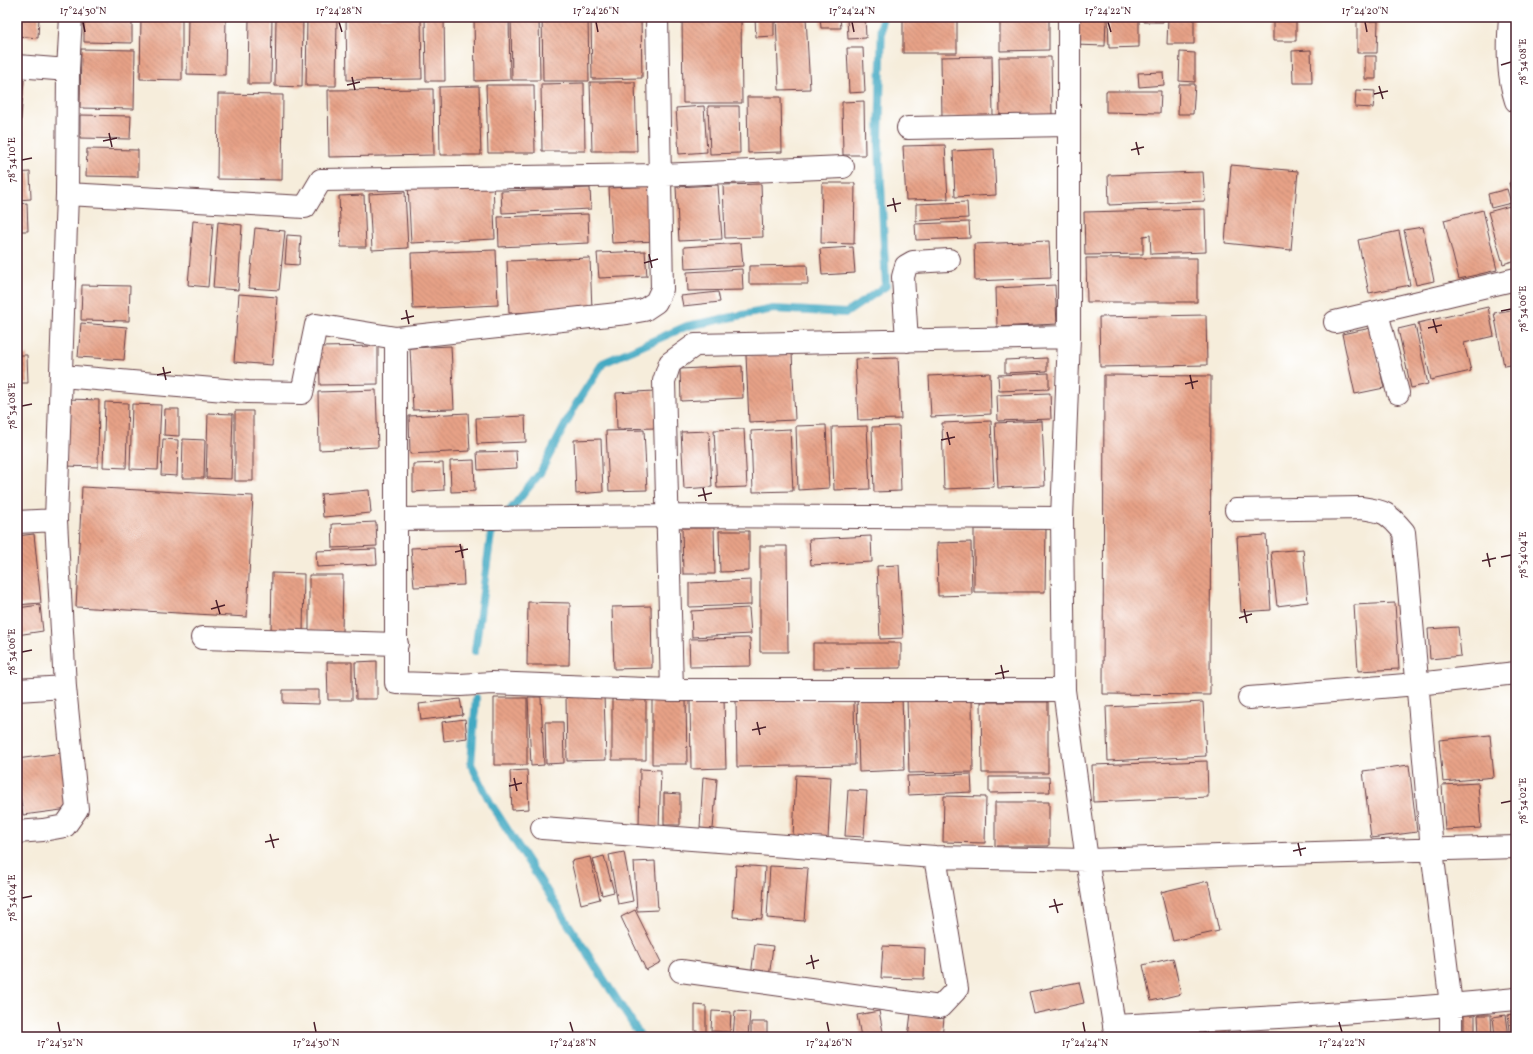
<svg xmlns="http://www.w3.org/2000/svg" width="1533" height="1054" viewBox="0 0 1533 1054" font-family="Vollkorn,serif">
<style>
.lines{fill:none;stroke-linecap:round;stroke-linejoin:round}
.stream{stroke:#42a9c2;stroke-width:8}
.building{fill:url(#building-back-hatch)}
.minor-casing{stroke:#643e45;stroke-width:24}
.minor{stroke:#fff;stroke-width:22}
.ticks{fill:none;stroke:#4a1f2b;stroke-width:1.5}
.neatline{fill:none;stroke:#4a1f2b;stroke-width:1.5}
.ticks-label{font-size:10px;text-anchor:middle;fill:#4a1f2b}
</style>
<defs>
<pattern id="building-back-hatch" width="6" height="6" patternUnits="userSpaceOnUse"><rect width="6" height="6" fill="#e7a287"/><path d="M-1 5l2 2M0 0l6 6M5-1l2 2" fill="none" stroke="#bd836f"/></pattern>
</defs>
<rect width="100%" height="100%" fill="#fff"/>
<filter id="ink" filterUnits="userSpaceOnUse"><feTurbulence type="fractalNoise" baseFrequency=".025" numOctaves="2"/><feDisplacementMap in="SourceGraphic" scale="8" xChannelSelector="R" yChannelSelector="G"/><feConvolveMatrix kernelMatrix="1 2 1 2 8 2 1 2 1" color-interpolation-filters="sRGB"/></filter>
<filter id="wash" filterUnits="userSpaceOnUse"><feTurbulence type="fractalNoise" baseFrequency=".012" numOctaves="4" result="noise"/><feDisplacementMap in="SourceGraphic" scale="16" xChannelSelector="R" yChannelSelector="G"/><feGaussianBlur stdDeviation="0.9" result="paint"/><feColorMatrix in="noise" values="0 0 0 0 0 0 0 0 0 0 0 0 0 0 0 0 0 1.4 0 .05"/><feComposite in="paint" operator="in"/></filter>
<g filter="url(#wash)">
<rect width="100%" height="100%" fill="#f6eddb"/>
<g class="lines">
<path class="stream" d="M475,651L491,534L540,473L575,406L603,363L687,326L773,309L846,313L886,286L879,144L882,17
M476,698L471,764L491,804L641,1037"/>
</g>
<g id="blocks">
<path class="building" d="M17,17H39L38,38L17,36Z
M84,17H132V43L84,42Z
M141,17H182V80L140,79Z
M188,17H226L225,75L187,74Z
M249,17H272L271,84H248Z
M276,17H303L302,87L275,86Z
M307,17H337L336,86H306Z
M346,17H421L422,79L347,80Z
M425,17H444L445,81H426Z
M474,17H509L510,80L475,81Z
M511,17H539L540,80H512Z
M542,17H588L589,81H543Z
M591,17H641L642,78L592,79Z
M682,17H741L742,103H683Z
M755,17H774V36L756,37Z
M776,17H806L810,89L779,90Z
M820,17H840L841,28H821Z
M847,17H865L866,38L848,39Z
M903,17H957V53H903Z
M1000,17H1049V50L1000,51Z
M1075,17H1106L1105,46L1075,45Z
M1108,17H1139V47L1109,48Z
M1144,17H1163V22H1144Z
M1168,17H1194V44H1167Z
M1273,17H1296V41H1273Z
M1357,17H1369V21H1378L1377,53H1357Z
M847,48H863L865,92L849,93Z
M81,49L135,50L134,109L80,108Z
M1311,50L1312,83H1293L1292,51Z
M1180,52L1195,53V82L1179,81Z
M992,56L993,116L942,117L941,57Z
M1365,56H1376V79H1365Z
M999,57H1051L1052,116H1000Z
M1163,72L1164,85L1139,87L1138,73Z
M17,80H24L19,142H17Z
M590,82H635L637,151H592Z
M584,83L585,151H542L541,84Z
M1179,84H1195L1193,114H1178Z
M486,85H534L535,153H488Z
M479,86L481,155H440L439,87Z
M433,89L434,155L329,157L328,90Z
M1356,90L1375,91L1373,108L1355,107Z
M1106,91H1161L1160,113L1106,112Z
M218,94L283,95L282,180L217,179Z
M747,97H781L782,152L748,153Z
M864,101L865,155H843L842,102Z
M704,106L707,152L679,154L676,108Z
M708,106H739L740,153L710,154Z
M80,115L131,116L130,139L80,138Z
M945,145L948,199L906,200L903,146Z
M87,149L138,150V177L86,176Z
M994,149L996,195L955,197L953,151Z
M1231,165L1298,171L1291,250L1225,243Z
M30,172L31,199L17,200V173Z
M1203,172L1205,201L1109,205L1108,175Z
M493,181L495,239L411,243L408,184Z
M1516,182V202L1514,203L1509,183Z
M822,183H855L854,244L821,243Z
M761,184L763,237L725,238L723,185Z
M718,185L722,239L679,241L676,187Z
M654,186L656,241L612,243L609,188Z
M590,188L591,209L502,213L501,191Z
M1507,189L1511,203L1491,208L1488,194Z
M405,192L408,248L372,250L369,194Z
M364,195L366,247H341L339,196Z
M967,202L968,218L916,221V204Z
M27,203L28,231H17V204Z
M1510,206L1516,226V260L1503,264L1488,212Z
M1205,209L1206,252L1151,254L1150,235L1143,236V254L1085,255L1084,212Z
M1483,210L1497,270L1459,279L1444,220Z
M588,214L589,243L499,247L498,217Z
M193,221L213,223L208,287L188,285Z
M218,222L242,225L238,290L213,288Z
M969,222L970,238L916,240L915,224Z
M1423,227L1434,281L1416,285L1404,230Z
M255,228L285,231L279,290L249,288Z
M1399,231L1410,285L1369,293L1358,240Z
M287,235L301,236L299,265L285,264Z
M1049,241L1051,278L975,281L974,244Z
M741,243L743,266L685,269L684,247Z
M853,247L855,273L822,275L820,249Z
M496,250L498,305L413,309L411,253Z
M645,251L647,276L599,278L597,253Z
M590,258L592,310L509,313L507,261Z
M1086,258H1197V302H1087Z
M807,265L808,284H749V266Z
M742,269L743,290L688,291L687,272Z
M82,285L130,286L129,321L81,320Z
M1055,285L1057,324L997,327L996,288Z
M718,292L720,302L683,306L681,296Z
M239,294L277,297L272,365L234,362Z
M1488,307L1494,336L1464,343L1471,371L1431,380L1418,323Z
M1516,309V364L1504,366L1494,313Z
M1206,315L1207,365L1100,367L1099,317Z
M81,323L127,327L124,360L78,357Z
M1415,325L1428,384L1411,388L1398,329Z
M1371,328L1384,388L1355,394L1342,334Z
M378,346V384L320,385L319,347Z
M451,346L454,409L413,410L410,348Z
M792,353L795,420L749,422L746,355Z
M17,355H27L28,383H17Z
M898,358L901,419L858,420L855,359Z
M1047,358V371L1005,373V360Z
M742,366L743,398L681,401L680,369Z
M990,373L991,414L931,417L929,376Z
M1049,373V389L999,391L998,375Z
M1104,375L1211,376L1210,695L1103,694Z
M376,390L378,447L319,450L318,392Z
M654,391L656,428L617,429L616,393Z
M1050,393L1051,419L998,421L997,395Z
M68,399L99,400L98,467L66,466Z
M105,402L128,403L126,468L103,467Z
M132,404L161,405L158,470L130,469Z
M165,409H179V436L164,435Z
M235,411H253V481H235Z
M208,413L233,414L231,479L206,478Z
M468,413L470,451L410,454L409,416Z
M525,416L526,442L477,444L476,418Z
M991,421L994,487L944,489L942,423Z
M1042,421L1045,486L998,488L995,423Z
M826,425L829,488L798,490L796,426Z
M867,426L870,489L834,490L832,427Z
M899,426L901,491L874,492L872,427Z
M744,429L747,487L717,488L714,430Z
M790,429L793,491L753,492L751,431Z
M644,430L647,490L609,491L606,431Z
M709,431L712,487L684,489L681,432Z
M163,439L178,440L177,476L161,475Z
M183,439L205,440L204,478H182Z
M601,439L603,492L576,494L574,440Z
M516,451L517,468L478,470L477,452Z
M474,460L475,491L451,492L450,461Z
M443,463L444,490L413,492V464Z
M82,487L253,496L247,617L76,607Z
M369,490L371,513L323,517L321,494Z
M376,522L377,546L333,548L332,524Z
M682,528H714L715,574H683Z
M974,529H1046L1045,592H974Z
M719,531H749V571L720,572Z
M34,534L41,603L17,605V536Z
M1266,535L1271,610L1241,612L1237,537Z
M871,536L872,562L811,565L809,539Z
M971,542L972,595L938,596L937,543Z
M462,546L464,585L414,587L411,548Z
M760,546H787L788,652H760Z
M376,549L377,564L317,567L316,551Z
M1303,549L1308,602L1277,606L1271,552Z
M899,565L903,638L880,639L877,566Z
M272,573L304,574L303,633L271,632Z
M309,575H343L342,632L309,631Z
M751,580V605L689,607V583Z
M528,602L570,603L569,665H527Z
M1395,603L1399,669L1358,671L1354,605Z
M40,605L43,631L17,635V608Z
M651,606L652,668L614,669L612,607Z
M749,608L751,634L692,637L691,611Z
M1458,627L1461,656L1430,659L1428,629Z
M750,638L751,666L690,667L689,639Z
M813,643H901V668L813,669Z
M377,661V699H356L355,662Z
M327,662H352V700H328Z
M283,690H319V704L283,703Z
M604,695L606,760L567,761L566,696Z
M902,695L904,770L859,772L857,697Z
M528,697H541L544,765L531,766Z
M972,697L973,772L909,773L907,698Z
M494,698H527V765H494Z
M652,698H686L687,764H652Z
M460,699L463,715L421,720L419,704Z
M612,699H646V760H612Z
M724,699L726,768L691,769L690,700Z
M854,700L855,765L737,767L736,701Z
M981,702H1048V773H982Z
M1203,702L1206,756L1108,761L1106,707Z
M465,719L467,738L444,741L442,722Z
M545,722H563L564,763L546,764Z
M1490,735L1494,777L1443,782L1439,740Z
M62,753L69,809L23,815L17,775V759Z
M1207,761L1208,797L1093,802L1092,765Z
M1409,765L1417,832L1371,838L1363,771Z
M640,769L661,770L659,827H639Z
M527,770L529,809L512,810L510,771Z
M971,774L972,792L908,795L907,776Z
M796,775L831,777L828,839L793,836Z
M703,777L717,779L713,829L700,828Z
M989,777H1049L1050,792L989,793Z
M1478,783L1481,828L1445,830L1442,785Z
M848,790L867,791L864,837L845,836Z
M664,793L680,794V825H664Z
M944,796L986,797L985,843L943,842Z
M995,802H1049V846H995Z
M624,852L633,901L618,904L609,855Z
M604,856L614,892L602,895L593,859Z
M590,857L600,899L581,904L571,861Z
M655,861L658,910L637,911L634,862Z
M736,865L765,867L762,919L733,917Z
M770,866L808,868L804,921L767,918Z
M1208,881L1219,931L1173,941L1161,892Z
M635,910L661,962L646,970L621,917Z
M755,944L773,946L769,978L751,976Z
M883,946L925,948L924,979L881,978Z
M1173,958L1181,994L1151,1001L1143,965Z
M1079,982L1084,1003L1034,1014L1029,992Z
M695,1005L706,1006V1032L695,1031Z
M712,1011L731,1012L730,1032L711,1031Z
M735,1011L750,1012L748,1037H733Z
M879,1011L884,1037H861L857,1015Z
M911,1013L944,1018L942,1037H908Z
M1516,1013V1037H1511L1508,1015Z
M1464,1015H1475V1037H1464Z
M1478,1015H1491L1492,1037H1479Z
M1506,1015L1509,1037H1495L1493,1017Z
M751,1022H767V1037H751Z
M1228,1028V1037H1210V1029Z
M1176,1030L1177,1037H1135V1036Z
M707,1034H729V1037H707Z"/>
</g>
</g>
<g filter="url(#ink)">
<use href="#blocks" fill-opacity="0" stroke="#643e45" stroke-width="1"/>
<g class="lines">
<g class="minor-casing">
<path id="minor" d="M1069,17V337L1062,518L1064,690L1087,860L1116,1037
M1510,17C1508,46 1507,74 1516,101
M17,66L68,70
M908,128L1068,125
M67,194L305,207L321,180L660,175L843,167
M1377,313L1398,393
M1335,322L1516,279
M396,338V683L460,685L492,683L672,690H1064
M907,341L903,277L906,266L913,262L949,260
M62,376L248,392L302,393L316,325L396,338L627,313L644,310L656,302L662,289L657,17
M1236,510L1361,508C1385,511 1388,513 1404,532L1432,850L1451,1005V1037
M396,519L668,516L1062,518
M17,522L56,520
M202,638L397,644
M17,690L65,687L56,520L67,194L68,70L71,17
M672,690L664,381L670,363L695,345L1069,337
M1249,698L1417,684L1516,673
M542,828L935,857L1087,860L1516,847
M17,832L43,830L65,826L77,809L65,687
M681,971L940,1007L957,989L935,857
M1114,1026C1248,1019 1382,1012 1516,999"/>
</g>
<use href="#minor" class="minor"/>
</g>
</g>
<path class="ticks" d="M83,22L85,32M339,22L342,32M596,22L598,32M852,22L854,32M1108,22L1111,32M1365,22L1367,32M1501,65L1511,62M352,77L355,90M347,85L360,82M1379,86L1383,99M1374,94L1388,91M109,133L112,147M103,141L117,138M1136,142L1139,155M1131,150L1144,147M22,160L32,158M893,198L896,212M887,206L901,203M649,254L652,268M644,263L658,259M406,310L409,324M1501,311L1511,309M401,319L414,316M1433,319L1437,333M1428,328L1442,325M163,367L166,380M157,375L171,372M1190,375L1193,389M1185,384L1198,381M22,406L32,404M947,432L950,445M941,440L955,437M703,488L706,501M698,496L712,493M460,544L463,558M455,552L468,549M1487,553L1490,567M1501,557L1511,555M1482,561L1496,558M216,600L220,614M211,609L225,605M1244,609L1247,623M1239,618L1252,614M22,652L32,650M1001,665L1004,679M995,674L1009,671M757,722L760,735M752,730L766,727M514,778L517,791M509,786L522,783M1501,803L1511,801M270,834L274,848M265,842L279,839M1298,843L1301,856M1293,851L1306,848M22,898L32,896M1054,899L1058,913M1049,907L1063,904M811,955L814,969M806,964L819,960M58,1022L60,1032M314,1022L316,1032M570,1022L573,1032M827,1022L829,1032M1083,1022L1085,1032M1339,1022L1342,1032"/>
<rect width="1533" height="1054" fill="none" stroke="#fff" stroke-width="44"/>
<rect x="22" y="22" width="1489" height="1010" class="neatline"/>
<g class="ticks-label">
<text x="83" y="14">17°24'30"N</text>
<text x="339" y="14">17°24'28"N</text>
<text x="596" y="14">17°24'26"N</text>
<text x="852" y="14">17°24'24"N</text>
<text x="1108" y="14">17°24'22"N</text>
<text x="1365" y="14">17°24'20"N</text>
<text transform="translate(1522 62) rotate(-90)" y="4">78°34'08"E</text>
<text transform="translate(11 160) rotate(-90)" y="4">78°34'10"E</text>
<text transform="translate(1522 309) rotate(-90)" y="4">78°34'06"E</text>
<text transform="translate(11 406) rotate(-90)" y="4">78°34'08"E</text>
<text transform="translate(1522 555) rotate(-90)" y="4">78°34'04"E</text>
<text transform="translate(11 652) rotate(-90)" y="4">78°34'06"E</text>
<text transform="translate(1522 801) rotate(-90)" y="4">78°34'02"E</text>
<text transform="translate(11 898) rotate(-90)" y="4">78°34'04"E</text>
<text x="60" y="1046">17°24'32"N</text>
<text x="316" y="1046">17°24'30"N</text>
<text x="573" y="1046">17°24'28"N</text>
<text x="829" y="1046">17°24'26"N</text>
<text x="1085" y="1046">17°24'24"N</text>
<text x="1342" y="1046">17°24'22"N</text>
</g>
</svg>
